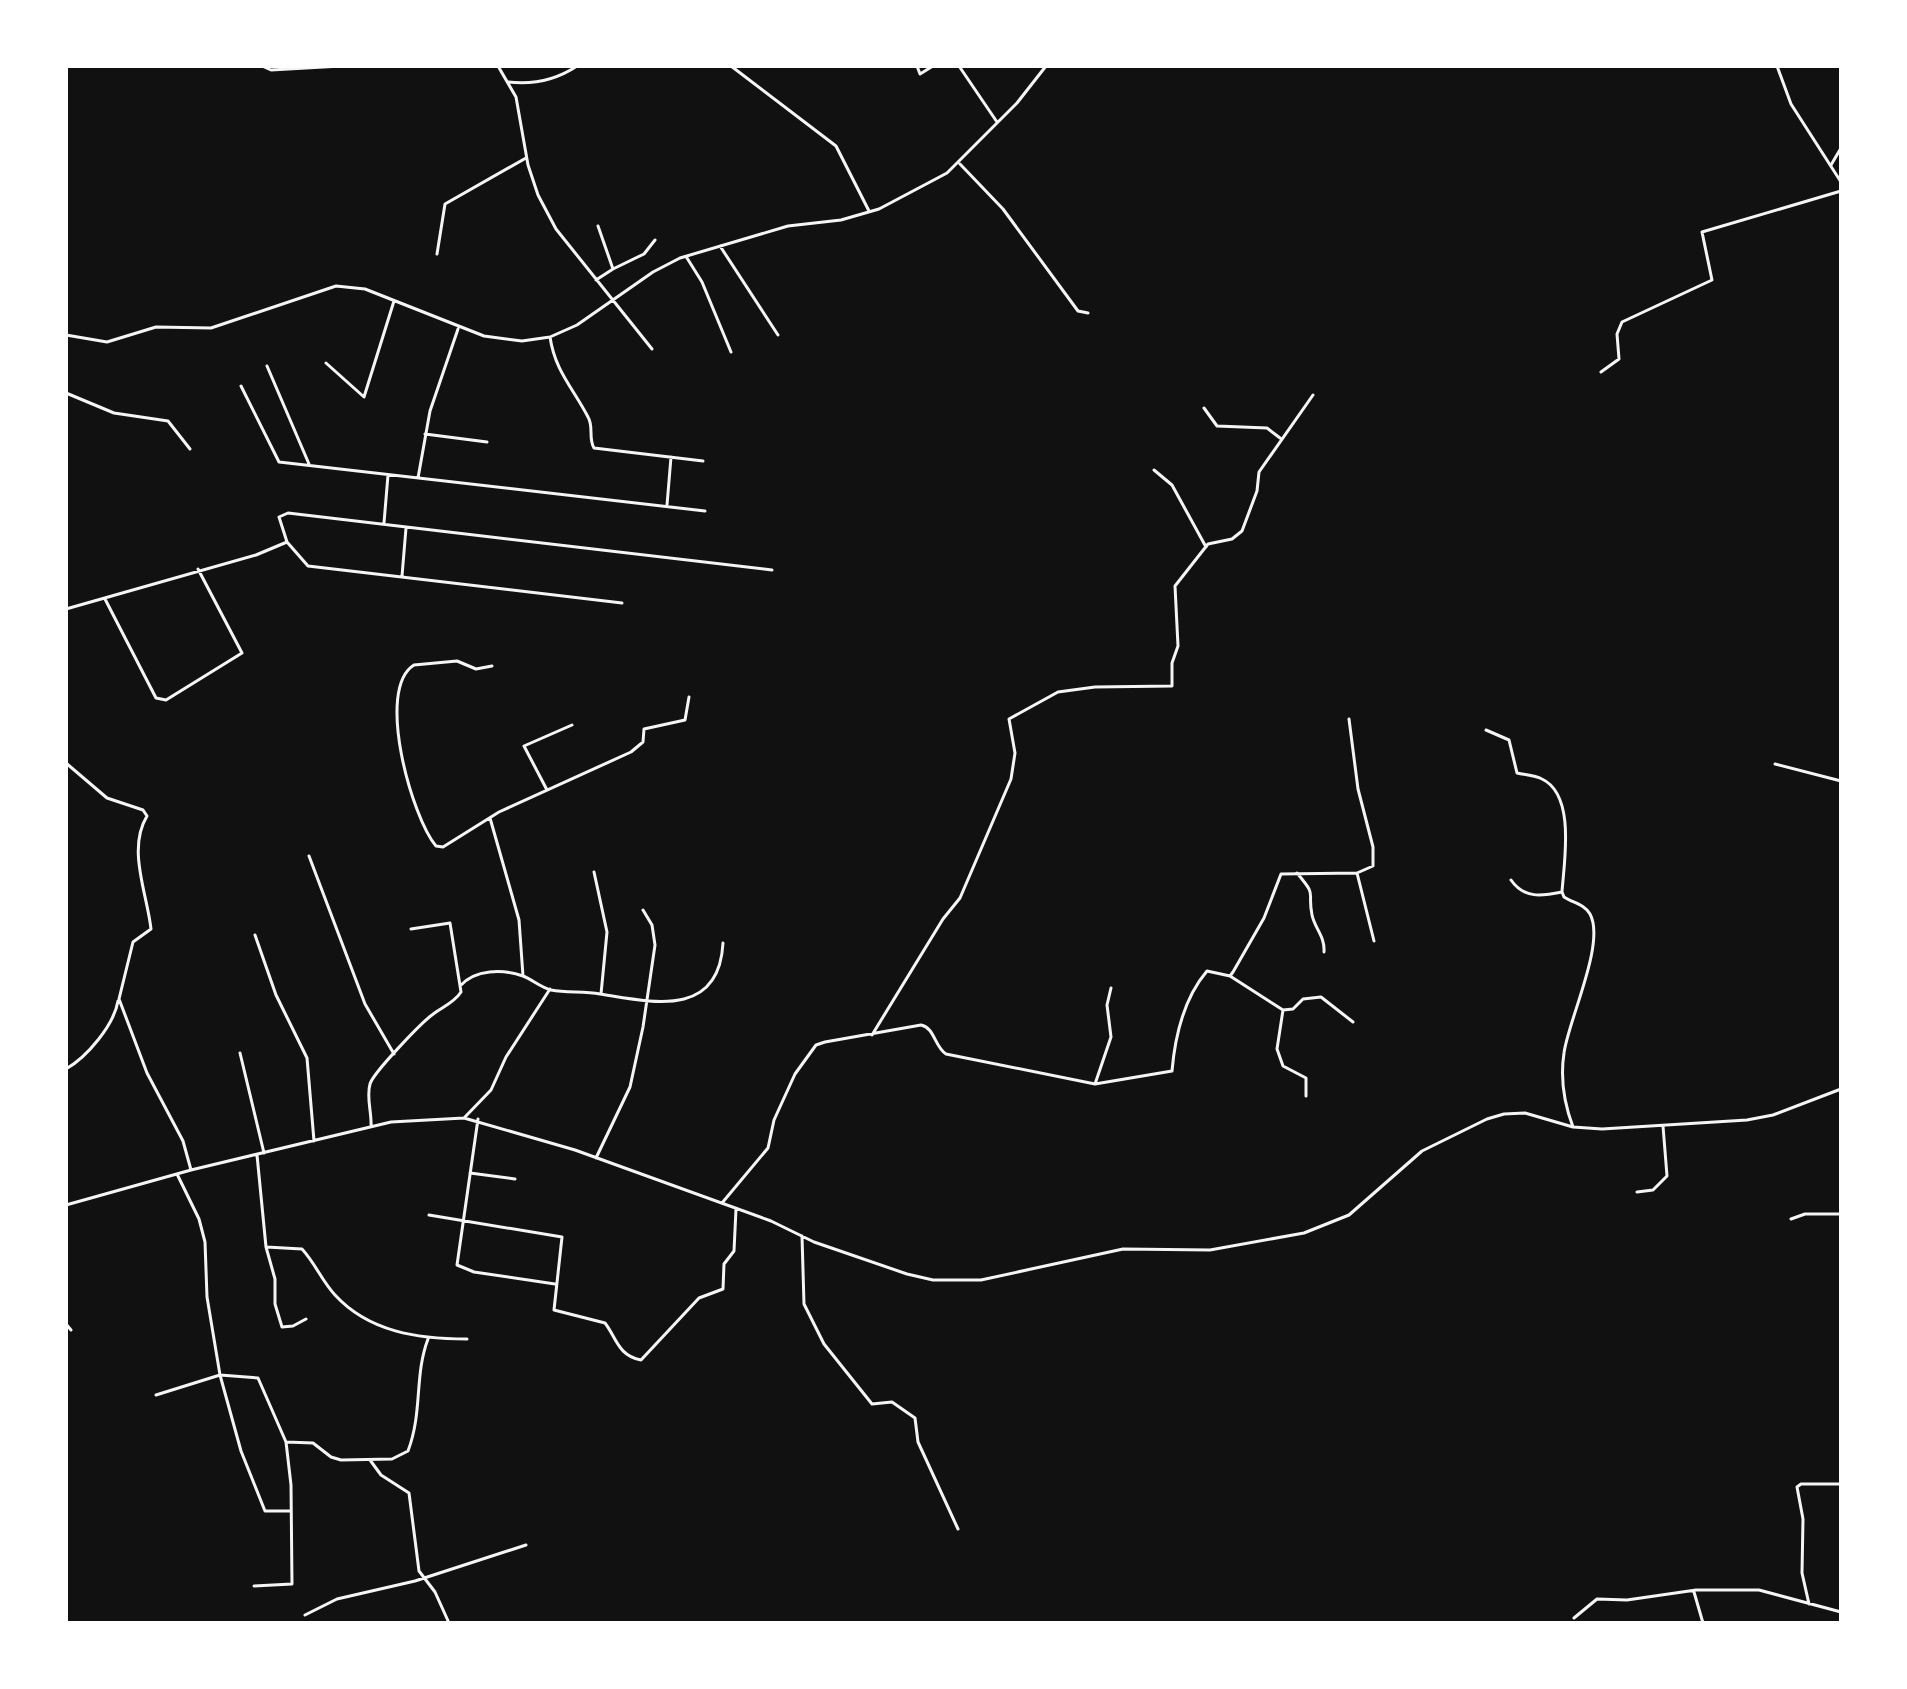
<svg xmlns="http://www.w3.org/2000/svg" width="1907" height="1689" viewBox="0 0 1907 1689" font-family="'Nunito Sans',sans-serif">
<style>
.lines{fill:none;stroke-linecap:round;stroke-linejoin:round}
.minor{stroke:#f5f5f5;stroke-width:3}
.tertiary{stroke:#f5f5f5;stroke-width:3}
</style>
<rect width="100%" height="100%" fill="#111"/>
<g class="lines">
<path class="minor" d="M262,66L271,70L341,66
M498,66L516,97L528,165L538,195L556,229L652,349
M731,66L836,146L869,211
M917,66L920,74L933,66
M959,66L997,122
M508,82C533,85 556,80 577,66
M960,164L1003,209L1078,311L1088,313
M1831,165L1841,148
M720,246L778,335
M437,254L445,204L526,158
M687,258L702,282L731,352
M613,269L644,254L655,240
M596,280L613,269L598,226
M66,335L107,342L156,327L211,328L336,286L365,289L484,336L522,341L550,337L577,325L653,272L680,258L788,226L841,220L879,209L947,173L1017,103L1046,66
M550,337C555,371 573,388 588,417C594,427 588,438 594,448L703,461
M326,363L364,397L394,301
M267,366L309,464
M1601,372L1619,359L1617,334L1622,322L1712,280L1702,232L1841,191
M241,386L279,462L705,511
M66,393L114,413L168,421L190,449
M1204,408L1217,426L1267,428L1280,438
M425,434L487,442
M1154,470L1172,485L1206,547
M418,478L430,411L458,329
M667,505L671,457
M384,523L388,475
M402,576L406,528
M105,599L156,698L166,700L242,653L198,569
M622,603L308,566L287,542L279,517L288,513L772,570
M66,609L256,555L287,542
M492,666L476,669L457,661L414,665C375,689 412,818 436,846L443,847L499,812L631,752L643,742L644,729L685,720L689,697
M1486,730L1509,740L1517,773C1525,775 1534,775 1542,779C1576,795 1564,862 1562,892L1564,897C1573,903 1584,904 1590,914C1606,943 1568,1021 1564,1053C1560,1079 1564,1103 1573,1127
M66,763L107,798L143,810L147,816C127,849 147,893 151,929L133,942L119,999L147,1073L183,1141L191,1170
M1775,764L1841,781
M547,790L524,746L572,725
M490,818L519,920L523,976
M309,856L365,1004L394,1054
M594,872L607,932L601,994
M1297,873C1318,898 1307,889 1312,915C1315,929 1325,936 1324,952
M1357,873L1374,941
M1511,880C1524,899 1542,896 1562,892
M255,935L276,995L307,1058L314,1141
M1230,976L1283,1010L1293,1009L1303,999L1321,997L1353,1022
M460,986C475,969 503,969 523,976C533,980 540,987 551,990C567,993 584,991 600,994C651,1002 719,1019 723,943
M1283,1010L1277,1049L1283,1066L1306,1078V1096
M872,1035L943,919L960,898L1011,779L1015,753L1009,719L1058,692L1095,687L1172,686V663L1178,646L1175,586L1208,544L1232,539L1242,531L1257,491L1259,472L1313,395
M240,1053L264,1153
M66,1069C87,1057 114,1025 118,1001
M1095,1084L1111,1037L1107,1005L1111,988
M464,1118L491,1090L506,1057L550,989
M478,1119L457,1265L474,1272L555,1284
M371,1127C372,1112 366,1098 370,1084C373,1073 421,1023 432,1015C442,1007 454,1003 461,992L450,923L411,929
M257,1155L266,1247L302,1249C315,1263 322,1281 335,1295C369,1332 418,1339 467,1339
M596,1158L630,1087L643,1027L655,945L652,925L643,910
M470,1173L515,1179
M177,1174L199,1219L205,1242L207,1297L220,1375L258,1378L286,1442L313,1443L331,1457L341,1460L392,1459L408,1451C423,1411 414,1376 428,1339
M1637,1192L1653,1190L1667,1176L1663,1126
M722,1203L768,1148L774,1120L795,1074L816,1045L825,1042L921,1025C935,1028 934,1046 946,1054L1095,1084L1172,1071C1175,1036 1184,998 1207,971L1230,976L1233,972L1264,918L1281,874L1357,873L1373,866V847L1358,789L1349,719
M66,1205L191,1170L391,1122L464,1118L575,1150L771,1221L814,1242L907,1274L933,1280H981L1123,1249L1210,1250L1304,1233L1349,1215L1422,1151L1487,1119L1504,1114L1525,1113L1573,1127L1602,1129L1747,1120L1773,1115L1841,1089
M429,1215L562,1237L554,1310L605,1323C616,1337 618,1356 641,1360L699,1298L723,1289L724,1264L734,1251L736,1209
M1791,1219L1805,1214H1841
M802,1236L804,1304L824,1344L872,1404L892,1402L915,1418L918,1442L958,1529
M266,1247L275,1279V1304L282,1327L293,1326L306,1319
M66,1324L71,1330
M156,1395L220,1375L241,1451L265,1511H291
M370,1460L381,1475L409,1493L419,1571L435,1592L449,1623
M254,1586L292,1584L291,1485L286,1442
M1694,1592L1703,1623
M1809,1604L1802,1573L1803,1519L1797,1487L1801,1484H1841
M305,1615L337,1599L415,1581L526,1545
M1574,1618L1597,1599L1627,1600L1696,1590H1759L1841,1612"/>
<path class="tertiary" d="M1777,66L1791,104L1841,182"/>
</g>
<rect width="1907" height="1689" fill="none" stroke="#ffffff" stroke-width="136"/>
</svg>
